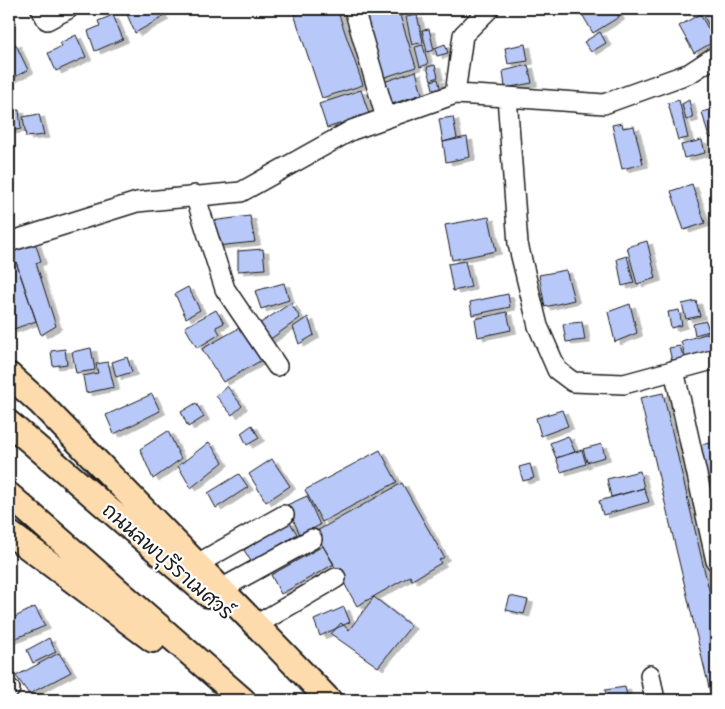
<svg xmlns="http://www.w3.org/2000/svg" width="725" height="709" viewBox="0 0 725 709" font-family="Mynerve,'Playpen Sans Thai',sans-serif">
<style>
.building{fill:#b8c8f8;stroke:#1c1c1c;filter:url(#shadow)}
.lines{fill:none;stroke-linecap:round;stroke-linejoin:round}
.minor-casing{stroke:#1c1c1c;stroke-width:22}
.major-casing{stroke:#1c1c1c;stroke-width:28}
.minor{stroke:#fff;stroke-width:19}
.major{stroke:#fedbac;stroke-width:24}
.labels{text-anchor:middle;stroke-width:4.5;stroke-linejoin:round;paint-order:stroke}
.street-label{font-size:20px;fill:#1c1c1c;stroke:#fff}
</style>
<defs>
<filter id="shadow"><feDropShadow dx="5.5" dy="3" stdDeviation="0" flood-color="#0004"/></filter>
</defs>
<rect width="100%" height="100%" fill="#fff"/>
<filter id="ink" filterUnits="userSpaceOnUse"><feTurbulence type="fractalNoise" baseFrequency=".02" numOctaves="2"/><feDisplacementMap in="SourceGraphic" scale="10" xChannelSelector="R" yChannelSelector="G"/><feConvolveMatrix kernelMatrix="1 2 1 2 8 2 1 2 1" color-interpolation-filters="sRGB"/></filter>
<g filter="url(#ink)">
<path class="building" d="M132,9H159L163,17L135,33L126,12Z
M309,9H337L363,85L322,98L294,14Z
M357,9H398L416,67L379,79Z
M579,9H615L619,17L593,33Z
M700,9H715L716,39Z
M700,14L715,41L694,53L679,26Z
M113,15L123,39L95,51L88,31L100,26L98,21Z
M417,15L423,42L412,45L406,17Z
M429,29L434,50L427,52L422,30Z
M600,32L606,43L591,52L584,42Z
M76,35L86,57L56,71L48,53L62,46L60,43Z
M15,43L28,70L9,80V47Z
M445,44L448,53L437,56L435,48Z
M525,44L528,61L508,64L505,48Z
M423,45L428,64L420,67L415,47Z
M435,65L438,77L431,80L427,67Z
M528,65L532,83L505,88L503,71Z
M416,71L422,94L386,106L381,83Z
M438,79L441,91L434,93L431,81Z
M361,90L369,114L327,128L319,104Z
M679,100L688,138L678,140L668,103Z
M689,100L693,118L686,120L682,104Z
M716,108V136L709,138L702,112Z
M19,110L21,129L9,131V111Z
M39,114L44,135L26,137L23,117Z
M453,117L457,138L443,142L439,119Z
M622,123L623,128L634,126L643,164L622,169L612,125Z
M467,137L470,157L446,162L443,142Z
M702,140L705,153L684,158L681,145Z
M692,184L705,223L684,230L671,191Z
M250,216L255,242L216,246L211,221Z
M489,217L496,251L452,260L445,225Z
M647,241L656,278L637,284L627,247Z
M35,242L41,261L36,263L56,326L41,335L16,262L9,265V253Z
M263,249L265,269L238,271V251Z
M627,256L634,283L622,286L617,259Z
M465,261L471,287L453,291L448,264Z
M16,262L36,321L11,330L9,324V265Z
M566,270L574,300L545,307L539,275Z
M284,283L289,300L261,309L255,291Z
M188,287L200,310L186,318L175,294Z
M508,294L510,307L472,315L470,302Z
M696,301L700,316L686,319L682,304Z
M291,303L300,318L269,340L259,324Z
M630,304L637,333L615,342L608,312Z
M216,310L224,323L216,327L220,334L197,348L185,327Z
M679,310L682,325L671,328L668,312Z
M507,312L511,330L478,337L475,319Z
M308,317L314,335L299,344L293,327Z
M706,321L709,331L695,335L693,324Z
M582,322L585,340L566,342L563,324Z
M239,328L262,360L223,382L202,349Z
M716,331V352L686,360L681,341Z
M680,346L685,363L673,366L669,348Z
M91,348L95,370L76,373L72,352Z
M65,349L67,364L53,366L51,351Z
M127,357L132,372L116,377L112,362Z
M108,362L114,387L86,393L83,376L98,373L96,364Z
M227,386L242,406L232,415L216,396Z
M663,393L716,620V700H712L640,398Z
M152,394L160,411L114,434L106,415Z
M196,403L204,417L188,427L181,412Z
M716,409V434L714,435L710,410Z
M562,410L568,426L541,436L536,418Z
M252,425L259,438L247,445L241,433Z
M168,431L181,459L153,479L140,449Z
M568,436L575,452L556,458L550,443Z
M209,442L223,462L191,488L178,466Z
M716,442V477L706,480L699,445Z
M602,444L605,457L587,462L583,449Z
M380,450L397,482L322,522L305,490Z
M582,450L586,464L561,472L556,458Z
M272,459L290,486L266,502L249,474Z
M530,464L534,478L523,481L519,467Z
M640,471L644,488L611,497L607,479Z
M239,474L248,487L216,508L208,493Z
M402,483L444,557L439,560L441,563L412,580L410,576L357,606L315,532Z
M644,488L649,502L603,515L599,501Z
M307,496L320,525L300,535L287,505Z
M289,521L297,534L252,563L244,550Z
M323,546L334,564L281,594L271,575Z
M510,596L528,600L524,614L506,610Z
M374,597L411,626L378,667L331,634L341,623L349,630Z
M35,607L45,626L9,641V620Z
M344,607L350,622L320,636L314,620Z
M49,638L56,652L33,663L27,650Z
M59,653L71,672L29,694L16,676Z
M625,687L628,700H607L605,690Z"/>
<g class="lines">
<g class="minor-casing">
<path id="minor" d="M41,9L47,20L68,9
M354,9L386,118
M455,94L463,35L489,9
M507,97L604,104L690,73L716,56
M195,195L225,289L277,366
M9,242L137,202L241,192L352,130L455,94L507,97L518,244L538,326L557,370L573,382L624,384L716,359
M674,370L716,561
M197,564L284,515
M221,589L312,539
M256,625L336,578
M650,675L655,700
M9,690L10,689"/>
</g>
<g class="major-casing">
<path id="major" d="M9,375L39,402L329,700
M9,423L208,595
M9,495L243,700
M9,533L153,640"/>
</g>
<use href="#minor" class="minor"/>
<use href="#major" class="major"/>
</g>
</g>
<g class="labels">
<g class="street-label">
<text transform="translate(168 561) rotate(41)" y="7">ถนนลพบุรีราเมศวร์</text>
</g>
</g>
<rect width="725" height="709" fill="none" stroke="#fff" stroke-width="30"/>
<rect x="15" y="15" width="695" height="679" fill="none" stroke="#1c1c1c" stroke-width="2" filter="url(#ink)"/>
</svg>
